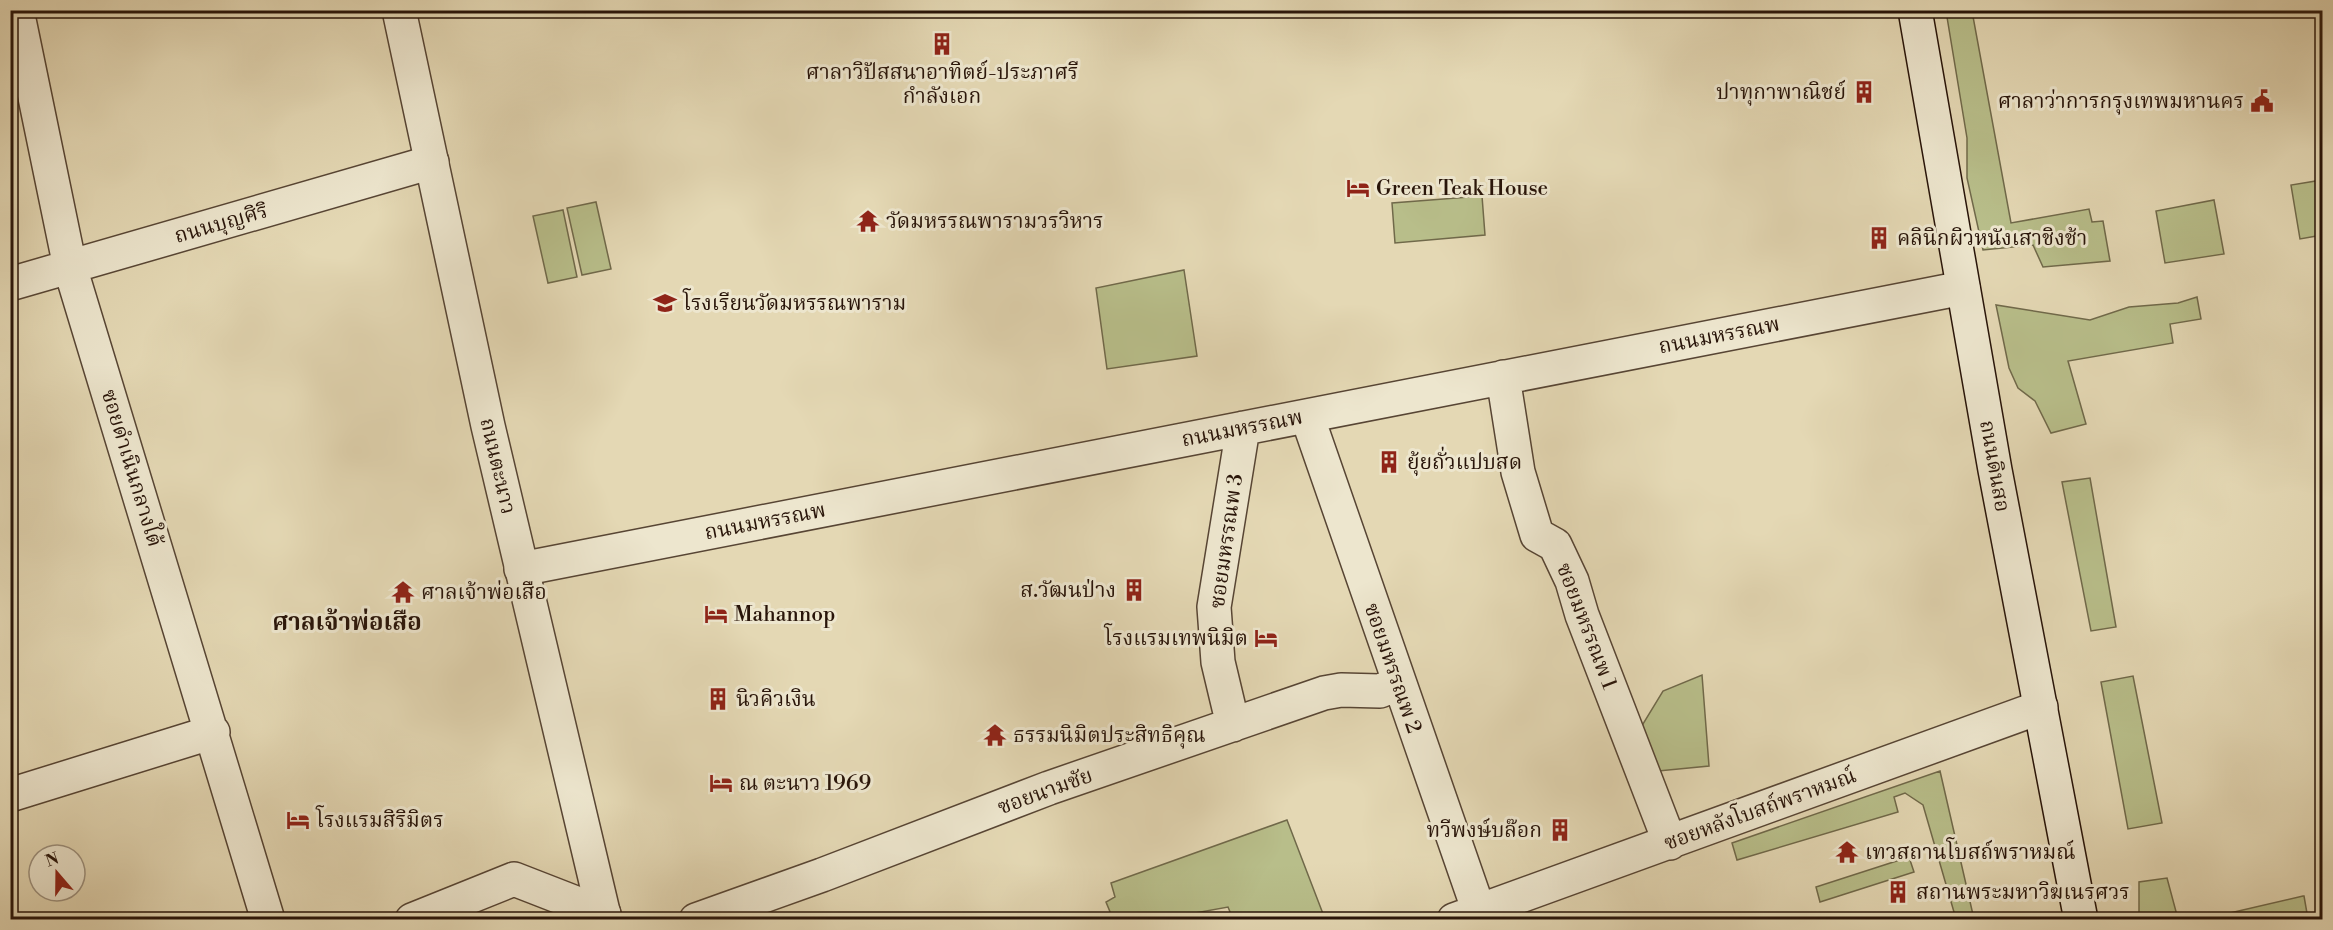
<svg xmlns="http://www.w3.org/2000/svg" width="2333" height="930" viewBox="0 0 2333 930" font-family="'Libre Bodoni','Noto Serif Thai',serif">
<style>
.green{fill:#b8be8a;stroke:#70694a;stroke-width:1.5}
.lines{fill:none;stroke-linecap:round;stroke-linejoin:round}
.minor-casing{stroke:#574534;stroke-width:36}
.tertiary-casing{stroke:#574534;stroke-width:36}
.secondary-casing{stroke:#281409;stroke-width:36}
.minor{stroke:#ede6ce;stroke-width:33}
.tertiary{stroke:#ede6ce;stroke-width:33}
.secondary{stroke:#ede6ce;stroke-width:33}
.labels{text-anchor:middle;stroke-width:6;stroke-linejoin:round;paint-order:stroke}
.poi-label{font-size:21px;fill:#281409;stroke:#ede6ce;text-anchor:start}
.street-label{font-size:21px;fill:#281409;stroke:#ede6ce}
.quarter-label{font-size:24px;font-weight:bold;fill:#281409;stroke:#ede6ce}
</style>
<rect width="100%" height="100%" fill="#e4d8b4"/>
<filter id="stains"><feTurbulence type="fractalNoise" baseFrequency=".00333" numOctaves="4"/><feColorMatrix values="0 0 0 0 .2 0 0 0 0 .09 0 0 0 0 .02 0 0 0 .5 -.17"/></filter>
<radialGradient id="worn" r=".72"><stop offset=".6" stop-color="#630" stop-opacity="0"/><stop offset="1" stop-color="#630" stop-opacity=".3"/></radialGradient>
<path class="green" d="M1946,11H1972L2011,223L2089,209L2092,222L2103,221L2110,261L2043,267L2033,245L1983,250L1967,178V138Z
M2322,180V235L2300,239L2291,185Z
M1482,196L1485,235L1395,243L1392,203Z
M2214,200L2224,254L2165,263L2156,211Z
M596,202L611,269L582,275L567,208Z
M563,210L577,277L548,283L533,216Z
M1184,270L1197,356L1107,369L1096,288Z
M2197,297L2201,319L2170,324L2173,343L2068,361L2086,424L2051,433L2035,401L2018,388L2009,368L1996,305L2090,320L2129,307L2178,303Z
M2090,478L2116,627L2091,631L2062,482Z
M1702,675L1709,766L1648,772L1635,737L1663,691Z
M2133,676L2162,823L2128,829L2101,682Z
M1940,771L1974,919H1956L1923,805L1905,793L1894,797L1898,812L1737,860L1732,843Z
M1287,820L1325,919H1233L1228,907L1178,916L1179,919H1113L1106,902L1115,897L1111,883Z
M1909,857L1914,872L1820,902L1816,887Z
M2167,878L2178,919H2139V882Z
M2304,896L2308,919H2204L2303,896Z"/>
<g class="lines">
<g class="minor-casing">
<path id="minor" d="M17,10L70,267L268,920
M10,284L432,162
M1503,377L1518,472L1537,535L1555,545L1572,581L1582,615L1670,843
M1307,416L1482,920
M521,569L1963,288
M1233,725L1218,662L1214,607L1243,428
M10,795L213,732
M412,920L514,879L604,914
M696,920L822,875L1049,788L1324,693L1341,690L1380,691L1399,683
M1454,920L2041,707"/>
</g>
<g class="tertiary-casing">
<path id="tertiary" d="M399,10L488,426L605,920"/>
</g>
<g class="secondary-casing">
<path id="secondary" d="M1915,10L1995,470L2081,920"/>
</g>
<use href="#minor" class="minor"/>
<use href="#tertiary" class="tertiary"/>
<use href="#secondary" class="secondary"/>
</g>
<defs>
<g id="building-bare" transform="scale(1.8)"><path d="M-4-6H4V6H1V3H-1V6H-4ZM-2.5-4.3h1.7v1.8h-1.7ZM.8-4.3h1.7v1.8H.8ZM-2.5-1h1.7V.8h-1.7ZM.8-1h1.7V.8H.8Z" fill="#8f2418" stroke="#ede6ce" stroke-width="2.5" paint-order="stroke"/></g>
<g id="civic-bare" transform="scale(1.8)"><path d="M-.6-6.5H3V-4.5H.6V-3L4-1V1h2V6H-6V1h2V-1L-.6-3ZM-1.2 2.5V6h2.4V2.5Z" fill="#8f2418" stroke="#ede6ce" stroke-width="2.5" paint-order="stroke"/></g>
<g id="hotel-bare" transform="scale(1.8)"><path d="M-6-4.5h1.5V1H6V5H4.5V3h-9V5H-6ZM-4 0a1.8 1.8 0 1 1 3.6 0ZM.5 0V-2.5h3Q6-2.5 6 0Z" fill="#8f2418" stroke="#ede6ce" stroke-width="2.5" paint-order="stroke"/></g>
<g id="temple-bare" transform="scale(1.8)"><path d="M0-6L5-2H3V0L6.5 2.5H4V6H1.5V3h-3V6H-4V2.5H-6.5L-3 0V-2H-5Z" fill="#8f2418" stroke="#ede6ce" stroke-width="2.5" paint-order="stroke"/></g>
<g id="school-bare" transform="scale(1.8)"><path d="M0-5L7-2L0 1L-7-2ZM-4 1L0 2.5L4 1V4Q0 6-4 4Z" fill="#8f2418" stroke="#ede6ce" stroke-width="2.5" paint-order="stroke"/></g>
</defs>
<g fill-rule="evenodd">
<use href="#building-bare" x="942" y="44"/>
<use href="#building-bare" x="1864" y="92"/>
<use href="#civic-bare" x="2262" y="101"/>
<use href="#hotel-bare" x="1358" y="188"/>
<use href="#temple-bare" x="868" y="221"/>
<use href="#building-bare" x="1879" y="238"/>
<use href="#school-bare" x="665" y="303"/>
<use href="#building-bare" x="1389" y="462"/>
<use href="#building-bare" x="1134" y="590"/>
<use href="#temple-bare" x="403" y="592"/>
<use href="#hotel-bare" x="716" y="614"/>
<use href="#hotel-bare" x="1266" y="638"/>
<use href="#building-bare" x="718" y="699"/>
<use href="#temple-bare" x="995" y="735"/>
<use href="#hotel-bare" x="721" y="783"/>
<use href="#hotel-bare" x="298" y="820"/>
<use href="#building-bare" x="1560" y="830"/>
<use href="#temple-bare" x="1847" y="852"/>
<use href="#building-bare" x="1898" y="892"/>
</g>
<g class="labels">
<g class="poi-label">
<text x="942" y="79" text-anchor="middle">ศาลาวิปัสสนาอาทิตย์-ประภาศรี<tspan x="942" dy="24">กำลังเอก</tspan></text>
<text x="1846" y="99" text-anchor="end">ปาทุกาพาณิชย์</text>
<text x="2244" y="108" text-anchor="end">ศาลาว่าการกรุงเทพมหานคร</text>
<text x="1376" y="195">Green Teak House</text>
<text x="886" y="228">วัดมหรรณพารามวรวิหาร</text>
<text x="1897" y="245">คลินิกผิวหนังเสาชิงช้า</text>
<text x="683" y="310">โรงเรียนวัดมหรรณพาราม</text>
<text x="1407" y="469">ยุ้ยถั่วแปบสด</text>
<text x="1116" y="597" text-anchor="end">ส.วัฒนป่าง</text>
<text x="421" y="599">ศาลเจ้าพ่อเสือ</text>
<text x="734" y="621">Mahannop</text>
<text x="1248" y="645" text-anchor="end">โรงแรมเทพนิมิต</text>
<text x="736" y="706">นิวคิวเงิน</text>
<text x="1013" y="742">ธรรมนิมิตประสิทธิคุณ</text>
<text x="739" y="790">ณ ตะนาว 1969</text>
<text x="316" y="827">โรงแรมสิริมิตร</text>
<text x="1542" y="837" text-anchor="end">ทวีพงษ์บล๊อก</text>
<text x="1865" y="859">เทวสถานโบสถ์พราหมณ์</text>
<text x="1916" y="899">สถานพระมหาวิฆเนรศวร</text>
</g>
<g class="street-label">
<text transform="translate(221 223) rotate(-16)" y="7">ถนนบุญศิริ</text>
<text transform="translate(1719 335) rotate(-11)" y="7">ถนนมหรรณพ</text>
<text transform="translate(1242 428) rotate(-11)" y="7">ถนนมหรรณพ</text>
<text transform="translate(498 466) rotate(77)" y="7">ถนนตะนาว</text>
<text transform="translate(1995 466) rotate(80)" y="7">ถนนดินสอ</text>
<text transform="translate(132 468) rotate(73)" y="7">ซอยดำเนินกลางใต้</text>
<text transform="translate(765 521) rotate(-11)" y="7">ถนนมหรรณพ</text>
<text transform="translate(1226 541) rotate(-82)" y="7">ซอยมหรรณพ 3</text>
<text transform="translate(1587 626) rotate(69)" y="7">ซอยมหรรณพ 1</text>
<text transform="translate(1393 668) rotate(71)" y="7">ซอยมหรรณพ 2</text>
<text transform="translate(1045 791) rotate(-20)" y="7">ซอยนามชัย</text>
<text transform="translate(1760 809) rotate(-20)" y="7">ซอยหลังโบสถ์พราหมณ์</text>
</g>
<g class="quarter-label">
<text x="347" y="630">ศาลเจ้าพ่อเสือ</text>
</g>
</g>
<rect width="2333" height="930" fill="none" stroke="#e4d8b4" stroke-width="36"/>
<rect x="12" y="12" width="2309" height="906" fill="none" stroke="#281409" stroke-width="3"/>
<rect x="18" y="18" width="2297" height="894" fill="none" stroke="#281409" stroke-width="1.5"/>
<g transform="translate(57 873) rotate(340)"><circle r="28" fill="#ede6ce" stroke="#9e927f" stroke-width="1.5"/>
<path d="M0-4.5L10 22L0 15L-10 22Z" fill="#8f2418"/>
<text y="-9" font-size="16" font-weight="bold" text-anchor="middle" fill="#281409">N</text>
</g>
<rect width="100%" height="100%" filter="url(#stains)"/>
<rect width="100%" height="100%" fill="url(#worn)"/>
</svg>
